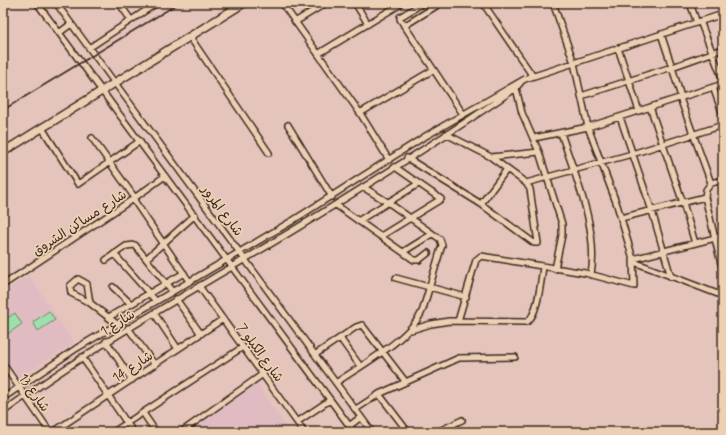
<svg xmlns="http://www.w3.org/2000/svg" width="726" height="435" viewBox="0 0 726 435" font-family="Mynerve,'Playpen Sans Arabic',sans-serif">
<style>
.built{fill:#e0bcc2}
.grass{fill:#9ee0aa;stroke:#6c8564}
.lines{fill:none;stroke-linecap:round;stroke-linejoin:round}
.street-casing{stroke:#3b2a1e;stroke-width:8}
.secondary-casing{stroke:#3b2a1e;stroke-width:10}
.street{stroke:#edd0b4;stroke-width:5}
.secondary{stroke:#edd0b4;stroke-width:7}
.rail{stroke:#3b2a1e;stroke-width:1.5}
.labels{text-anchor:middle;stroke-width:3.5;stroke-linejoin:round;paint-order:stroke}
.street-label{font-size:13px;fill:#3b2a1e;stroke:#edd0b4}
</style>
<rect width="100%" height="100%" fill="#e5c4bc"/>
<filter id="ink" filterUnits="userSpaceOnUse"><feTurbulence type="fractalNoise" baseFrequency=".025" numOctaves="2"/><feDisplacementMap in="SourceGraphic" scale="8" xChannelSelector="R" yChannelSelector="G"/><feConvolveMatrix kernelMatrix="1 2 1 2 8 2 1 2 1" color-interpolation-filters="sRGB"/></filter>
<g filter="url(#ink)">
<path class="built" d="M29,275L74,343L19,378L3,356V293Z
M257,383L289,432H205L200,423Z"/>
<path class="grass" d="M49,311L55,320L38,331L33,322Z
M15,313L22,324L3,337V321Z"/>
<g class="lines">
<g class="street-casing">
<path id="street" d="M37,3L354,432
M56,3L372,432
M119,3L131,20
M282,3L360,113L389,160
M355,3L368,24
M423,3L400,17V19L463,114
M483,3L532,75
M690,3L697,23
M700,21L723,80
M295,22L326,3
M404,26L441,3
M59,33L71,24
M661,34L672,67L723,49
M190,37L269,153
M89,48L157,3
M618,48L639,111
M318,54L399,5
M713,87L723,115
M516,88L522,113L539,152
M581,96L672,67L681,97
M680,98L711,183
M650,107L683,203L695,243
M360,113L433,70
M620,117L652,211L671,277
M288,125L332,197
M42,128L78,184L140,141
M561,133C575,176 599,229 591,275
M446,134L491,157L539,152L562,224V235L555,269
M92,138L135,198
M534,138L588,127L723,84
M491,157L507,169
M407,158L481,204L534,243H538L530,189L526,183L507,169L481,204
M723,180L711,183L706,190L705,197L723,272
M526,183L632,154L723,125
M133,199L189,281
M336,205L414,260H419L428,253
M621,218L705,197
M358,221L418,184
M381,236L441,199L395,167
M403,252L432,234
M114,254L156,301
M147,258L195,215
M633,259L723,236
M106,260L126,246L135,245L172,291
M634,262L723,296
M396,278L466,297
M78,279L87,284L90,303L71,293L70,286Z
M3,285L133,199L165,176
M199,286L304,432
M113,287L131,304
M176,299L201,334
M90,303L117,324
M154,313L178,349
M109,317L184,273
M458,321L476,260L481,256L585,273L634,286L633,259L617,205L588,127L574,63L553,3
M128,328L155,365
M411,330L431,324L449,321L527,322C538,315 541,280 543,267
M340,338L360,366
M106,341L132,380
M316,354L356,327L362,325L405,381
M82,357L133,432
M3,364L50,432
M337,382C362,365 413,337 423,309L442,245L440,239L389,203L363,187
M379,394L459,358L515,357
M3,398L77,348L292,221L424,137L525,79L723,14
M356,409L379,394L408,432
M3,412C97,343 198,288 297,228C371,183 445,137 516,88L521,82
M143,413L156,432
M297,422L330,400
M349,426L361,417
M53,432L223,319
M113,432L243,347
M181,432L263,374
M437,432L462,420"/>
</g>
<g class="secondary-casing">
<path id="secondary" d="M3,152L244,3"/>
</g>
<use href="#street" class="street"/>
<use href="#secondary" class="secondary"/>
<path class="rail" d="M3,110L179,3"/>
</g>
</g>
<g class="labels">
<g class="street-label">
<text transform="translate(223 210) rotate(53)" y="5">شارع المرور</text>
<text transform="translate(79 222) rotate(-33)" y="5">شارع مساكن الشروق</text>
<text transform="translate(117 322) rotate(-31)" y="5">شارع 1</text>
<text transform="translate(261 352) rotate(54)" y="5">شارع الكيلو 7</text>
<text transform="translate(132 366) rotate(-33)" y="5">شارع 14</text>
<text transform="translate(35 392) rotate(55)" y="5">شارع 13</text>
</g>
</g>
<rect width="726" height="435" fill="none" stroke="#edd0b4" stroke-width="16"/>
<rect x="8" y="8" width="710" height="419" fill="none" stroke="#3b2a1e" stroke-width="1.5" filter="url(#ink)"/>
</svg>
